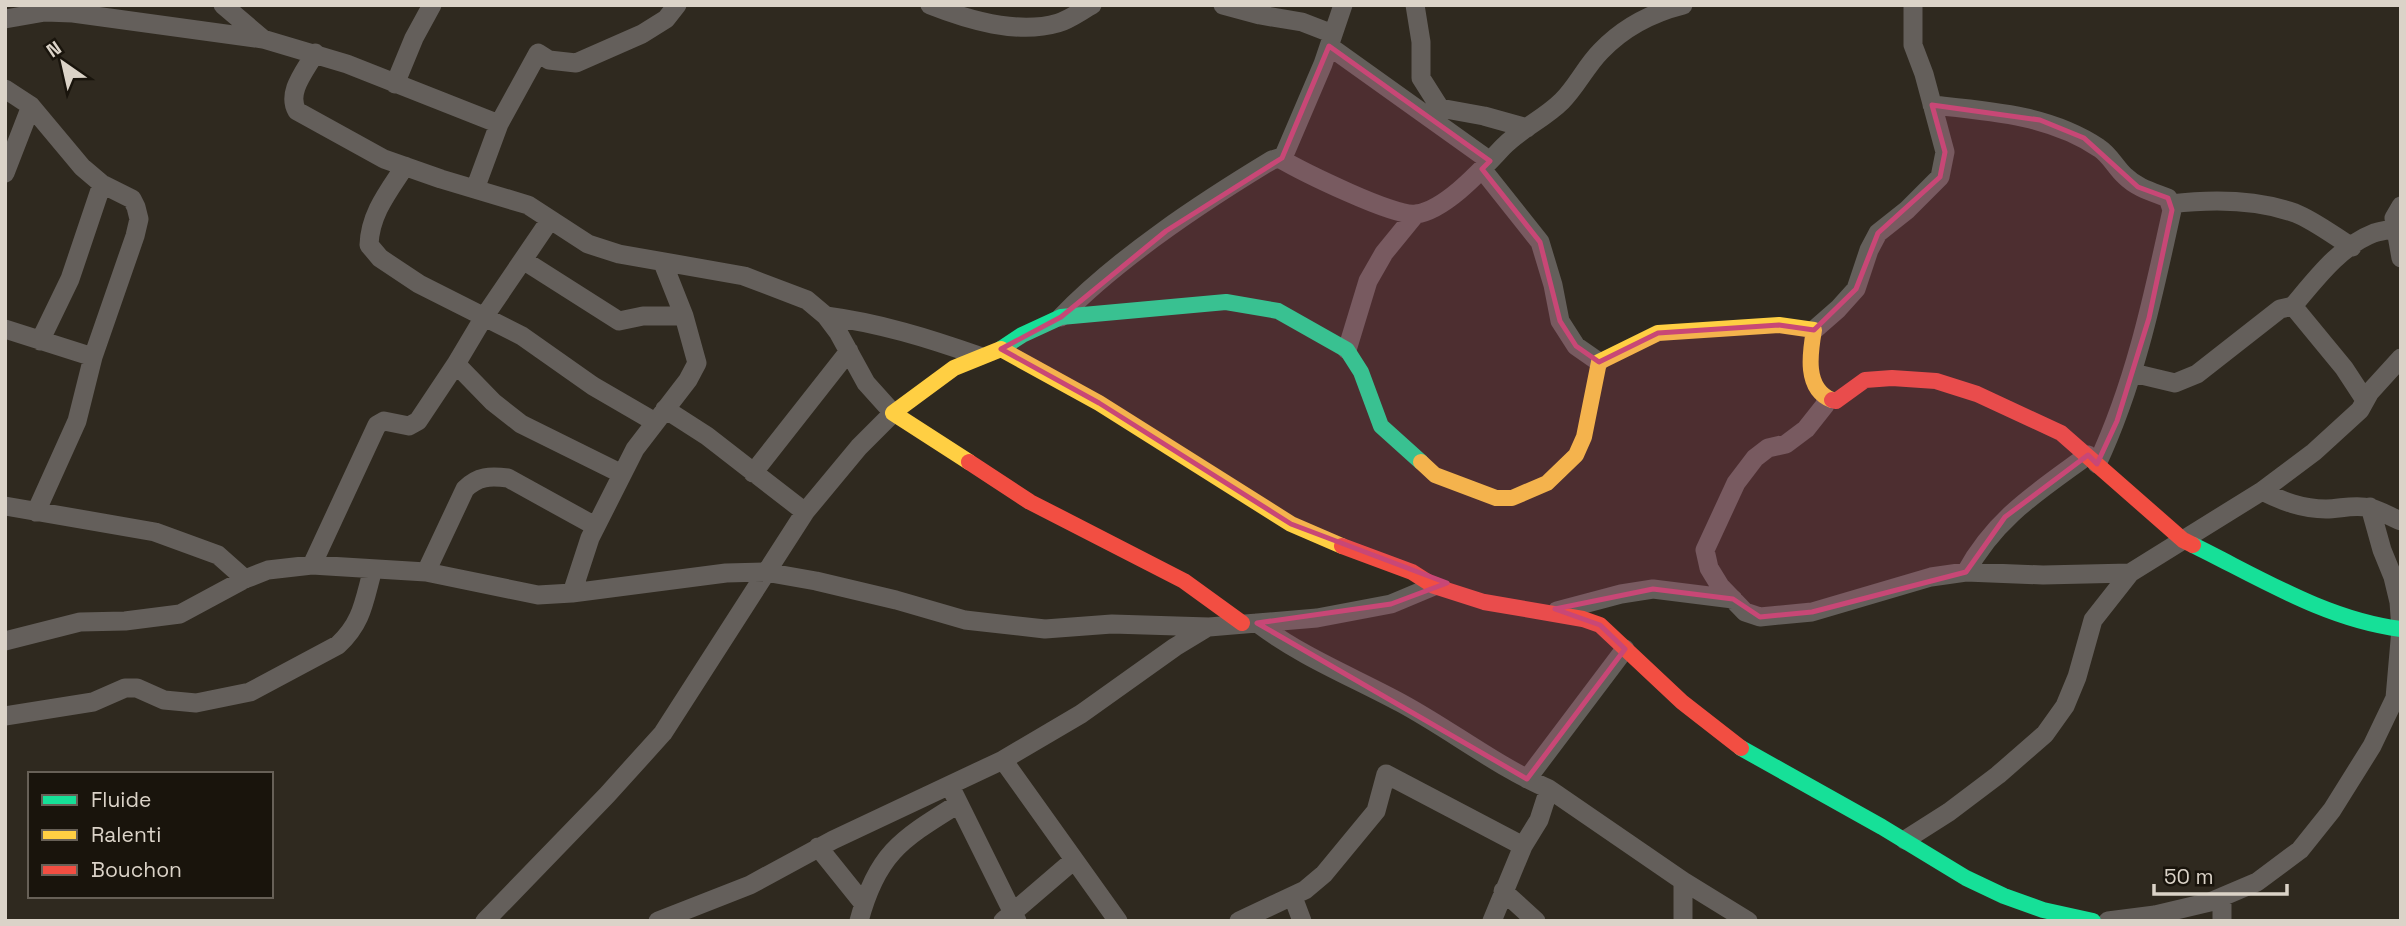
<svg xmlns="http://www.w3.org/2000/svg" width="2406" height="926" viewBox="0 0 2406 926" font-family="'Space Grotesk',sans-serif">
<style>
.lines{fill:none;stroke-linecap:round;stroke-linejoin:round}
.street{stroke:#645f5b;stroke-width:19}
.fast{stroke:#16e098;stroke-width:16}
.slow{stroke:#ffcf43;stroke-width:16}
.jam{stroke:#f24e42;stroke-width:16}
.marked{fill:#c84776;fill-opacity:0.2;stroke:#c84776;stroke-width:5;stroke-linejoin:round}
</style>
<rect width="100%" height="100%" fill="#2f291f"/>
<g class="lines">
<path class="street" d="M223,5L263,39
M930,5C968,20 1017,35 1058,23C1069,20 1081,11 1092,5
M1223,5L1260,15L1302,22L1333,34
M1415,5L1421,42V78L1440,108L1484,116L1527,128
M5,19L45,12L73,13L263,39L347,64L499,124
M1329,46L1490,161
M315,53C306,70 286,92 297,111L384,159L441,179L528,205L588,244L619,254L744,276L807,300L826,316L838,332L866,383L893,413L859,447L805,512L663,733L607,795L485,921
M395,84L414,38L432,5
M5,89L31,106L82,167L102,184L132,199L136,207L139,219L135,236L93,357L77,421L36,512
M1932,105C1990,111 2050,115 2099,148C2110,155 2116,168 2125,176C2137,188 2153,192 2168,198L2172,210C2153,297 2135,383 2097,464
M1282,160L1323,64L1343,5
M405,166C388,192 370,214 369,245L380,258L419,284L522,336L593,386L655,422
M1482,169L1540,242L1553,285L1560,321L1576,346L1599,362
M5,173L31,106
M475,189L499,124L538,53L549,60L576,63L642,34L666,19L677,5
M2171,204C2212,199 2255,199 2295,213C2315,221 2334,236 2352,247
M2401,206L2394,218L2401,258
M550,220L484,317L456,364L493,402L521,424L622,474
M523,260L619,321L643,316H684
M2293,306C2315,280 2340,246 2374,233C2380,231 2389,230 2395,228
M826,316C879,323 928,338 979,356
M1061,317C1119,257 1201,203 1272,160L1279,158C1301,171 1396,218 1416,214C1446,210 1483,168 1503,147C1520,129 1544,119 1562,101C1577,86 1586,66 1601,51C1624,27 1651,13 1683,5
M5,329L93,357
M1814,330L1838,309L1856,289L1869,250L1878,233L1907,210L1940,177L1945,152L1924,74L1913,45V5
M40,341L70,279L102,184
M1347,350L1368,281L1384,253L1415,215
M2133,373L2175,383L2197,374L2280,309L2293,306L2344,368L2365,400
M1826,399L1825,405L1806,429L1786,444L1768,448L1755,458L1736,483L1705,550L1709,568L1720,586L1745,612L1760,617L1812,612L1931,577L1966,572L2043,575L2130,573
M665,409L707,436L805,512
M753,473L849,351
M2262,491C2282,501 2302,509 2326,509C2340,509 2355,504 2370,508C2380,510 2391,517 2401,521
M5,506L155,532L218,555L245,579
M312,565L377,425L384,421L409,426L418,421L456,364
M426,572L465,489C478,476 490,476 508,478L595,526
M1966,572C1996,517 2039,491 2088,455
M572,593L590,538L635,449L688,380L697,363L684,316L663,263
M1557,611L1621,594L1653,589L1733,599
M1257,623C1304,658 1351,676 1401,703C1451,730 1496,766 1549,789L1683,881L1748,921
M5,641L80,622L125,621L180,614L245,579L268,570L312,565L426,572L538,595L572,593L726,573L765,572L816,581L896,600L965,620L1045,629L1112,624L1209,627L1317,618L1391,604L1434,586
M5,716L93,702L125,688H137L164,700L196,703L250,692L338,645C363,622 364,600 373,569
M1003,760L1118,921
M1527,779L1625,649
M953,792L1017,921
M1905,840L1949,812L1998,775L2045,734L2065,706L2077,677L2093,620L2130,573L2262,491L2314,452L2360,410L2370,392L2401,358
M818,847L863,903
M1683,881V921
M1503,891L1536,921
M1293,897L1302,921
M2222,899V921
M658,921L750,885L833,840L1003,760L1081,714L1175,647L1208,627
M859,921C877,853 902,839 958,804
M1003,921L1074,860
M1239,921L1305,890L1324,874L1376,811L1386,774L1523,846
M1492,921L1523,846L1539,820L1549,789
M2108,921L2155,915L2210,902L2257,882L2300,850L2332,810L2372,746L2395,698L2401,629L2399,602L2393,577L2382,550L2370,507"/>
<path class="fast" d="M1001,349L1022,335L1061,317L1226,302L1278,311L1347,350L1361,372L1381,426L1421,462
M2193,545C2260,578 2327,620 2401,629
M1741,748L1882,827L1966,878L2004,896L2043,910L2093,921"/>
<path class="slow" d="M969,462L893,413L954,368L1001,349L1099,403L1291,524L1342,546
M1421,462L1435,475L1496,498H1512L1547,483L1576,455L1584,437L1599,362L1658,333L1779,325L1814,330C1810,353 1804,389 1832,400"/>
<path class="jam" d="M1832,400L1836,401L1865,380L1892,378L1936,381L1977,394L2061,433L2183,540L2193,545
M969,462L1030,502L1184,581L1242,623
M1342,546L1412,572L1434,586L1484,602L1583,619L1600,625L1682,702L1741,748"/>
</g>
<path class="marked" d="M1329,46L1490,161L1482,169L1540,242L1560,321L1576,346L1599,362L1658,333L1779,325L1814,330L1856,289L1878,233L1940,177L1945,152L1932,105L2040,120L2084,138L2138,187L2168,198L2172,210L2149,318L2117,421L2097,464L2088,455L2005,517L1966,572L1812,612L1760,617L1733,599L1653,589L1555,609L1600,625L1625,649L1527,779L1257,623L1391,604L1447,583L1291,524L1099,403L1001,349L1061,317L1166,231L1282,158Z"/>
<rect width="2406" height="926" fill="none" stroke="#dbd3c8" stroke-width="14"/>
<rect x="28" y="772" width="245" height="126" fill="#19140c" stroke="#676057" stroke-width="2"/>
<rect x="42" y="795" width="35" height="10" fill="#16e098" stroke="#676057" stroke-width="2"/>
<text x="91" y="807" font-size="21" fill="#dbd3c8">Fluide</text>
<rect x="42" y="830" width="35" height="10" fill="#ffcf43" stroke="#676057" stroke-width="2"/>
<text x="91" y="842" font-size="21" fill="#dbd3c8">Ralenti</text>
<rect x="42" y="865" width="35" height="10" fill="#f24e42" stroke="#676057" stroke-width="2"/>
<text x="91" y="877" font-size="21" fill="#dbd3c8">Bouchon</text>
<g transform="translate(63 63) rotate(326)" stroke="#19140c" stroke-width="5" paint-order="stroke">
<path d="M0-5L12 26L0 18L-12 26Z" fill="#dbd3c8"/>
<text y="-10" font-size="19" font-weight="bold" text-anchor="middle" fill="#dbd3c8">N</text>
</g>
<path d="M2154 884v10h133v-10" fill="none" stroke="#dbd3c8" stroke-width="3.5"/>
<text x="2164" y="884" font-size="21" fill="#dbd3c8" stroke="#19140c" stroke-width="5" paint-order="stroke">50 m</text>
</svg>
